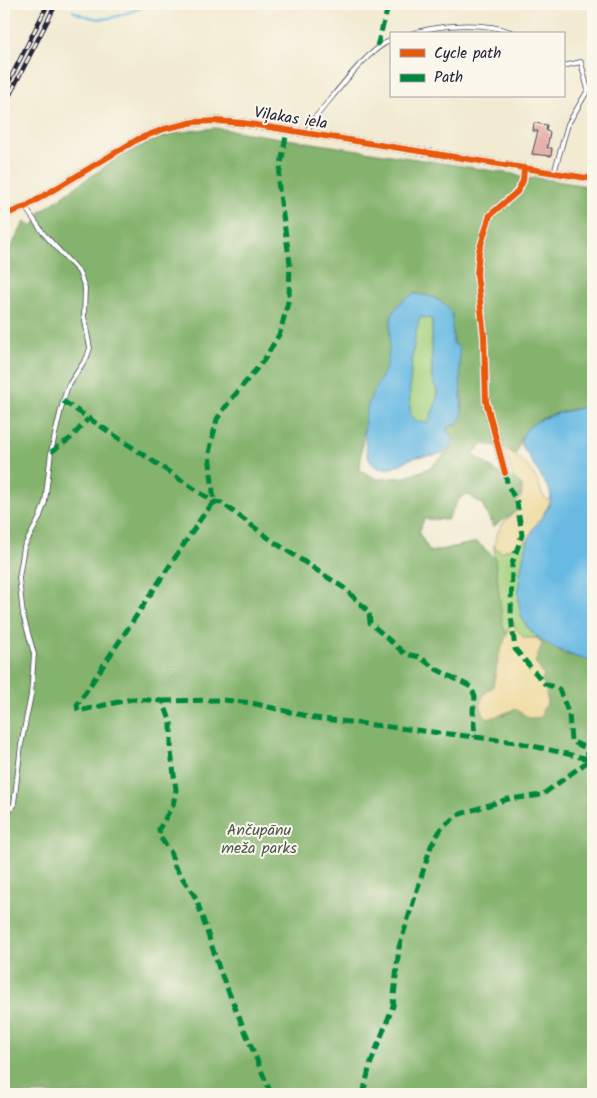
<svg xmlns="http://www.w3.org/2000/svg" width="597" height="1098" viewBox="0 0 597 1098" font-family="Kalam,sans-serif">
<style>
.green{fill:#a6d17e;stroke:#647a5c}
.forest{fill:#84b36d;stroke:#536a54;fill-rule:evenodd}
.sand{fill:#eeda9e;stroke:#887e6c}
.water{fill:#68bae3;stroke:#456e8f;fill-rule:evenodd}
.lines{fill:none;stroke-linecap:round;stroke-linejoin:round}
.stream{stroke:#68bae3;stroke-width:2.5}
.building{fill:#e3a59f}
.service-casing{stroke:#414052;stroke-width:5.5}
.minor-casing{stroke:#414052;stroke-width:9}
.service{stroke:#fff;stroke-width:4}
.minor{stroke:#fff;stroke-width:8}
.rail-casing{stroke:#22223b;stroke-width:4.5}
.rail{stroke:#fbf7ec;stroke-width:2.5;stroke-dasharray:8;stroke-linecap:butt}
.quiet{stroke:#00873e;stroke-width:5;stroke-dasharray:10 5;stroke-linecap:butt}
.cycleway-casing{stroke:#fbf7ec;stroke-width:9}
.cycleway{stroke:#e8590c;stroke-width:6}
.labels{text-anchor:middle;stroke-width:4;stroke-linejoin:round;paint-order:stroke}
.street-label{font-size:16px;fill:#22223b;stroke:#fbf7ec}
.park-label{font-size:16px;fill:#4a574f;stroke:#fbf7ec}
</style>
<rect width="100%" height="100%" fill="#fbf7ec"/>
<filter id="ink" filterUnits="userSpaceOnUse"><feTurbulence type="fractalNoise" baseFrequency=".02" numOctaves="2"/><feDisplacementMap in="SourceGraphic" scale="10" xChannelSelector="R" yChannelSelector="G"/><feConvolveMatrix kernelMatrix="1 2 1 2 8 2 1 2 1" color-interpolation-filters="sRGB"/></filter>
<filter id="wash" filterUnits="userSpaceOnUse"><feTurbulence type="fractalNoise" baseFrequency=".0096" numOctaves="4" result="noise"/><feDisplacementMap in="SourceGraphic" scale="20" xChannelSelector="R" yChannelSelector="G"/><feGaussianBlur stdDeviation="1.12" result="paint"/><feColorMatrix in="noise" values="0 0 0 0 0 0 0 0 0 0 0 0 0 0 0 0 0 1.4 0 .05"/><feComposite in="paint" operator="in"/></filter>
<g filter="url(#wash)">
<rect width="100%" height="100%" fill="#f2ead1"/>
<path class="green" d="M421,317L432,319V379L437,391V401L428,423L416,421C415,420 411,416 411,415C406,402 413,327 421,317Z
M528,540L524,622L539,636L537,638H525L510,625L507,635C496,616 496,569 494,546L501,552Z"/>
<path class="forest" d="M216,128L513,174L526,179L537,178L593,187V408L589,406C567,411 535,414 522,436C519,441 519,448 516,454L504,447L482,444L473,454L508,480L513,477L522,485L518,510L493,527L482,504L467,494L459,499L447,520L424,519L419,533L430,552L477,542L495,558L503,627L507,635L499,655L493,687L483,694L503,715L516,709L522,712L542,710L547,704L546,689L542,680L544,676L535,662L542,644L537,638L539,636L564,654L593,661V1094H4V260L25,221L32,226L40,219L39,213C75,188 112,158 153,141C173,132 195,130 216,128ZM414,294L434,297L448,309L452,315L451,330L460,366L458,377L463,405L457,424L447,427V431L452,435L450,449L431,467L406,477L377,479L360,470L363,435L371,398L385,373L389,358L391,317Z"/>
<path class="sand" d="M504,447C517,455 531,468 538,482C541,489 541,495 547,500L552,499L528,540L501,552L494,546C497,528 504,521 518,510L517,502L522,495V485L513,477Z
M512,621L514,622L515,628L524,638H537L542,644L535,662L544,676L542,680L546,689L547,704L542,710V717L529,718L516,709L488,719C475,706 481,696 493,687L499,655Z"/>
<path class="water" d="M414,294C427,294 447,300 452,315C452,318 453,338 453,343L459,347L462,417L459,423L447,427V431L454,439C447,458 434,454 417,457C405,459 397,469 385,469C375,469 369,462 367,453C363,434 363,416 371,397C377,383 386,374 388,359C393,330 382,309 414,294ZM421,317L432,319V379L437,391V401L428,423L416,421C415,420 411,416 411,415C407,402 413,327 421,317Z
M589,406L593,408V661C572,658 535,642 524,622C512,599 522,554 532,531C539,517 554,509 550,491L521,444C521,417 570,411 589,406Z"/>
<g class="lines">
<path class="stream" d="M73,11C104,27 120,15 150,4"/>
</g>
<g id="blocks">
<path class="building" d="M534,123L547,125L546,131L550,132L547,148H552L551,156L532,154L538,131H533Z"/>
</g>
</g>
<g filter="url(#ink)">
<use href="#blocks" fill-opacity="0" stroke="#414052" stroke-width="1"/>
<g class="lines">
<g class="service-casing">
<path id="service" d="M410,34C440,24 486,21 516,34
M307,133L311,122C333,98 363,53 391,40
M554,173L568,124L588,90L581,62L563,66
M4,820L14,804L21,745L31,695L34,654L23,615L19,578L24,547L39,519L45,502L51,452L63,401L68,386L87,357L90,348L84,316L85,288L79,272L44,234L25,207"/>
</g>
<g class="minor-casing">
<path id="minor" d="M4,215L25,207L138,139L164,129L194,122L217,121L243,123L593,179
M505,473L486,401L484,336L477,274L479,251L490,215L517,192L523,181L524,169"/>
</g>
<use href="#service" class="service"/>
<use href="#minor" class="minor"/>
<g class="rail-casing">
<path id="rail" d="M4,91L48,4
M4,106L56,4"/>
</g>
<use href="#rail" class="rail"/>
<path class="quiet" d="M377,46L389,4
M63,401L214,502L222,503L274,542L344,588L369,612L370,623L405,654L420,657L434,668L471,687L475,697L473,710L475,737
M51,452L71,438L88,419
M505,473L508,486L517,502L522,535L512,564L511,616L515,649L545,684L559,689L569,714L571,741L584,747L593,762
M163,701L222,700L252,703L315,718L516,742L593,760
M271,1094L220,971L196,898L175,867L170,851L160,837L159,829L173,805L176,790L171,752V723L163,701L132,699L78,711L77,705L204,514L214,502L209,453L217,419L229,402L264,360L280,333L289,298L290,263L278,182L287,130
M363,1094L370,1065L393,1006L399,947L431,846L441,829L457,815L508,799L542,795L591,759"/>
<g class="cycleway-casing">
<path id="cycleway" d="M4,215L25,207L138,139L164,129L194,122L217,121L243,123L593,179
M505,473L486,401L484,336L477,274L479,251L490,215L517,192L523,181L524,169"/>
</g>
<use href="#cycleway" class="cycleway"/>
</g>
</g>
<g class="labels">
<g class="street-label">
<text transform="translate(291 117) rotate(9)" y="6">Viļakas iela</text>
</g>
<g class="park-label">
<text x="259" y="835">Ančupānu<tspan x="259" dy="18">meža parks</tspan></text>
</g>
</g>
<rect width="597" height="1098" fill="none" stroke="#fbf7ec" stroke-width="20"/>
<rect x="390" y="32" width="175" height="65" fill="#fbf7ec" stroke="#a4a2a5"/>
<rect x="400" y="49" width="25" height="8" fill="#e8590c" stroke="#a4a2a5"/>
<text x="434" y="58" font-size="15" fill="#22223b">Cycle path</text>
<rect x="400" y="74" width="25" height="8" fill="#00873e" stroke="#a4a2a5"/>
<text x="434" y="82" font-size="15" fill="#22223b">Path</text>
</svg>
